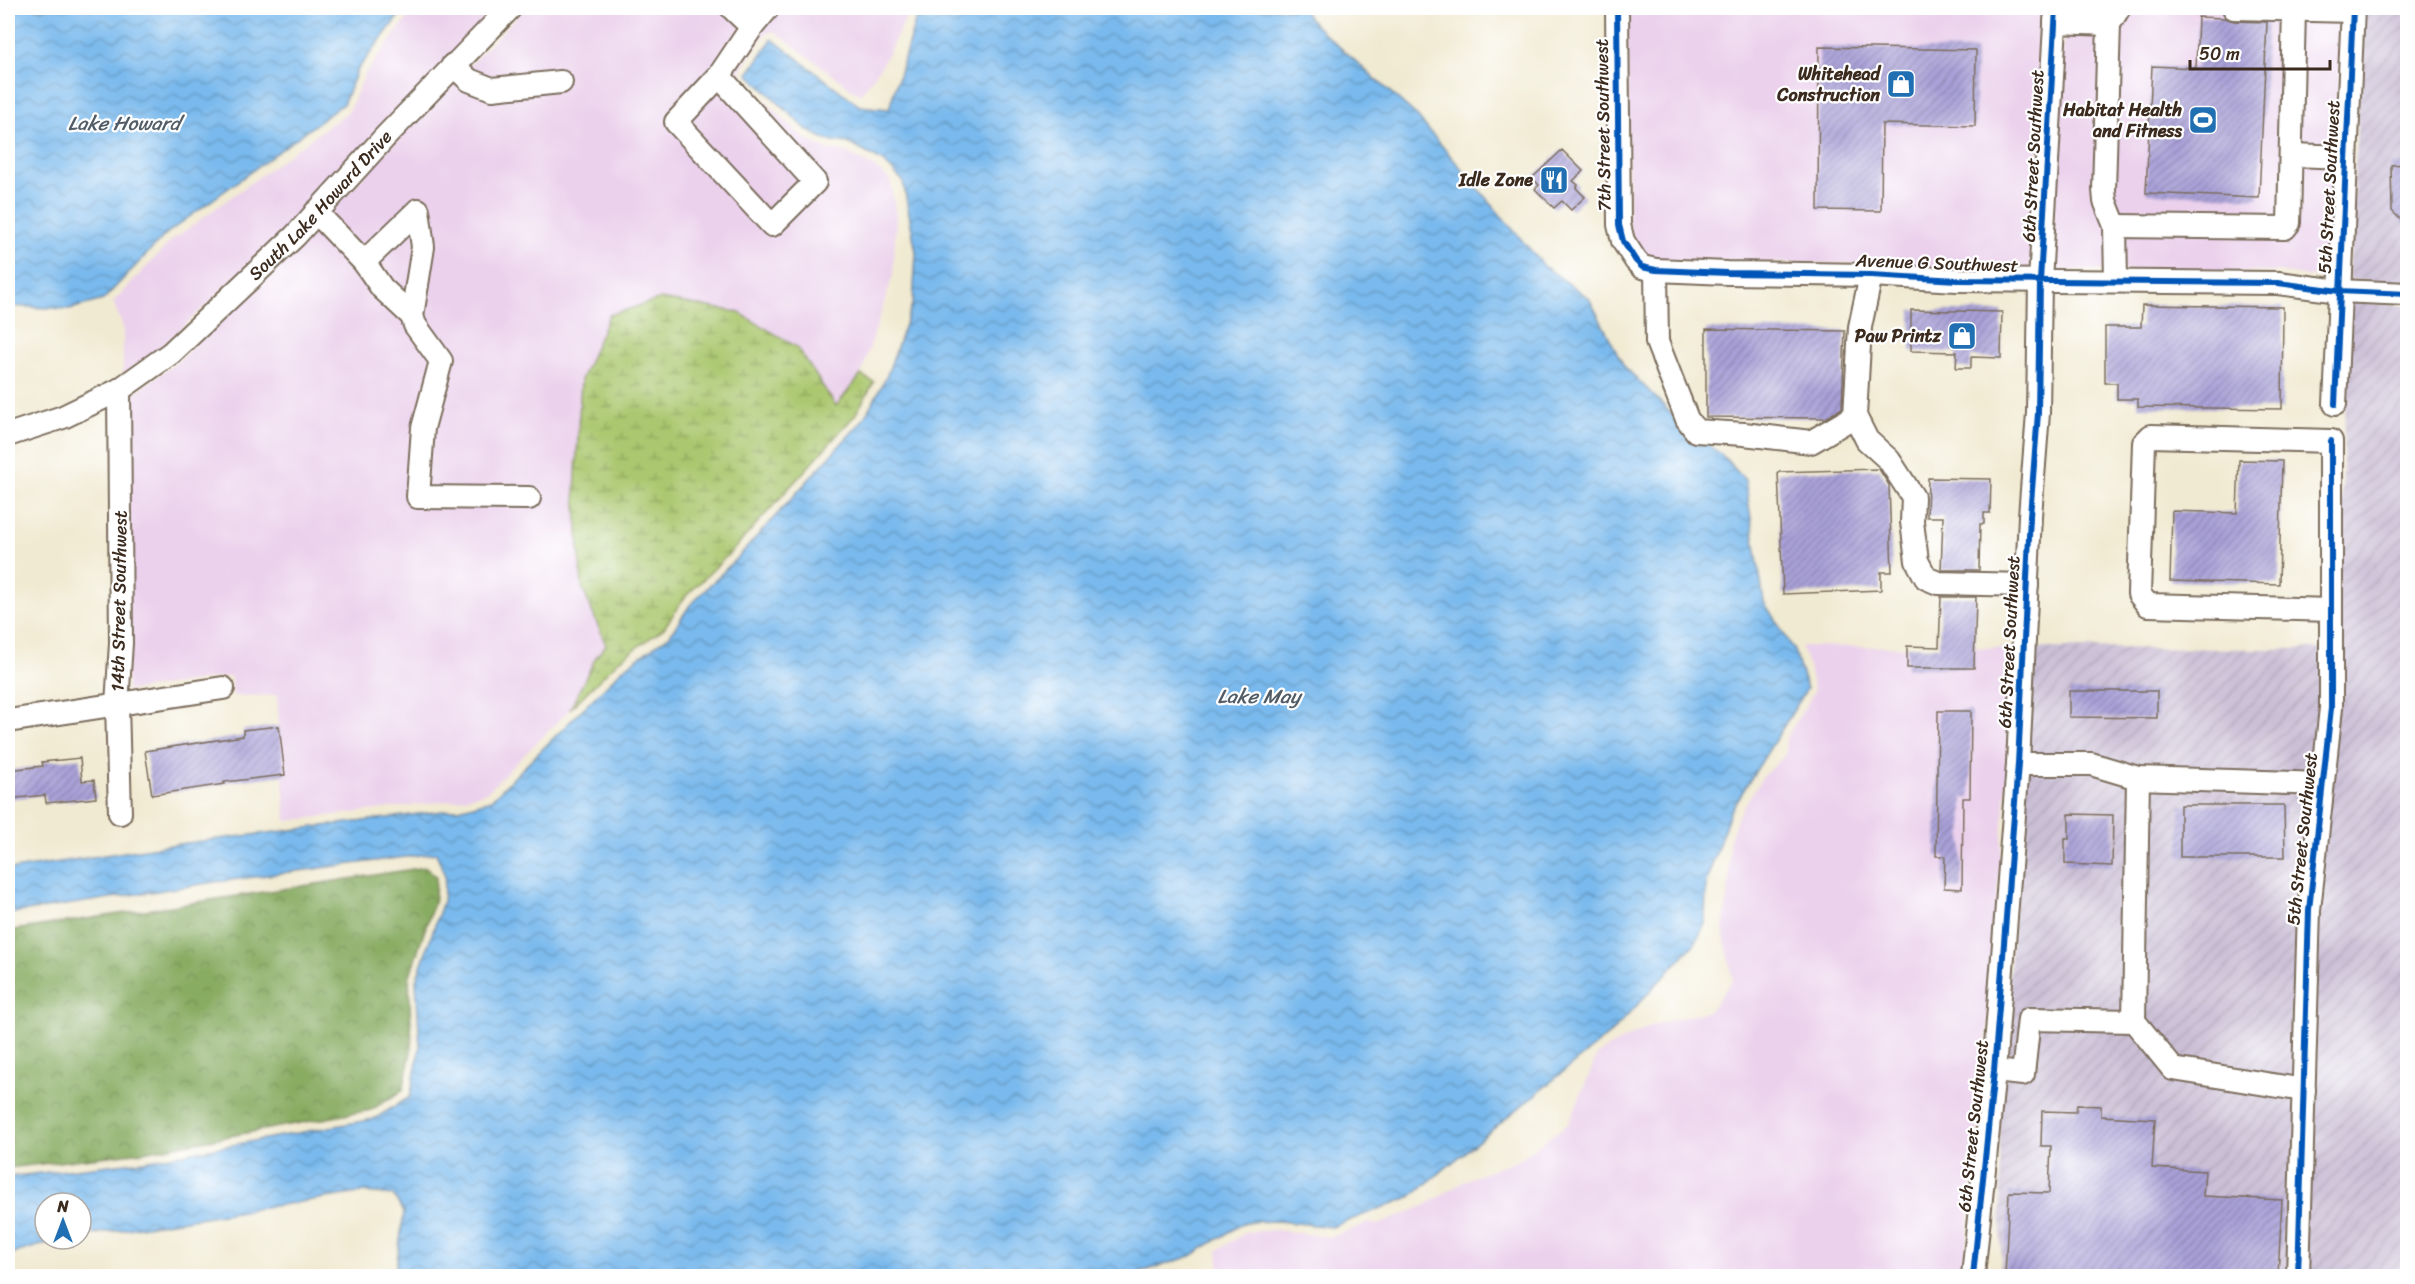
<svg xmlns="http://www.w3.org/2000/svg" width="2415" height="1284" viewBox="0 0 2415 1284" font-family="Sriracha,sans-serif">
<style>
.built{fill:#ebd1ec}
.industrial{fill:url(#industrial-furrows)}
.forest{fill:url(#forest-crowns);stroke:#626b40;stroke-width:1.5}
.wetland{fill:url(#wetland-marsh);stroke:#737947;stroke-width:1.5}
.water{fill:url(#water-waves);stroke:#5a7286;stroke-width:1.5}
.building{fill:url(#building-hatch)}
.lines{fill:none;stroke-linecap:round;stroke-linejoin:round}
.minor-casing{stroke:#7b6d5d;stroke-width:26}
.minor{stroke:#fff;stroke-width:22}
.cycleway-casing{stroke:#fff;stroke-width:10}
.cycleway{stroke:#0057b8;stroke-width:6}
.labels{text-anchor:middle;stroke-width:4.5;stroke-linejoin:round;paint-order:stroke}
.poi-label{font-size:18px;font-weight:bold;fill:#3b2a1e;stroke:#fff;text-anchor:end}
.street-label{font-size:18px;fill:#3b2a1e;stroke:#fff}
.water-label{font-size:20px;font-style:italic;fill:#515c66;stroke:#fff}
</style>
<defs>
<pattern id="industrial-furrows" width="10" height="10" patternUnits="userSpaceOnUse" patternTransform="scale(1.5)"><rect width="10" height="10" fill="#cbbfd6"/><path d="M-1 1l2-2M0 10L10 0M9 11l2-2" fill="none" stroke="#afa4b7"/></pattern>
<pattern id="forest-crowns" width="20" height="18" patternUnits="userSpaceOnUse" patternTransform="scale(1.5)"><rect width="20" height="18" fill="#88ac62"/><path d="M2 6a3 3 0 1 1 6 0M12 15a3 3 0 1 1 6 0" fill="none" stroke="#708c50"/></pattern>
<pattern id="wetland-marsh" width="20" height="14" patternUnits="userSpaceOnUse" patternTransform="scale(1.5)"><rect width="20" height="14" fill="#abc870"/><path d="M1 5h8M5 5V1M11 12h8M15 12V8" fill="none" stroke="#8ca35b"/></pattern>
<pattern id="water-waves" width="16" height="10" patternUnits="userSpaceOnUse" patternTransform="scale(1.5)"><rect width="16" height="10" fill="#79b9ed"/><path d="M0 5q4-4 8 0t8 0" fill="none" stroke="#6497bf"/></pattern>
<pattern id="building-hatch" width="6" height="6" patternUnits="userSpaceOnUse" patternTransform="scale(1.5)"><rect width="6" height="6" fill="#a9a1d8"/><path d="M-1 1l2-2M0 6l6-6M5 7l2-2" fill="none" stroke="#8b83af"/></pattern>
</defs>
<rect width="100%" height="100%" fill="#fff"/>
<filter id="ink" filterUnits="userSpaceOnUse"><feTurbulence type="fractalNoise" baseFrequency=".0167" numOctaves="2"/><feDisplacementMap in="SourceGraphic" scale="12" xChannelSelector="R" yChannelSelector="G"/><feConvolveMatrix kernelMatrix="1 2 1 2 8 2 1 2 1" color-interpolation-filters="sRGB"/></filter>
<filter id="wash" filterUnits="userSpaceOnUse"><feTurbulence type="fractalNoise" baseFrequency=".008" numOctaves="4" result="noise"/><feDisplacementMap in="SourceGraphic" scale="24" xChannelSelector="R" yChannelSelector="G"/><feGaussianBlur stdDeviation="1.35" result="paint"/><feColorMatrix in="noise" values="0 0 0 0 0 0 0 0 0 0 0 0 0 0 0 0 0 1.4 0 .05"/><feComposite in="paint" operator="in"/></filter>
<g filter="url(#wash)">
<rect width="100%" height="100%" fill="#f1ead2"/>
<path class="built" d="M415,8H496L288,228L165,344L123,375V327L113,302L171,241L349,111L365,74Z
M525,8H911L882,65L860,95L774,31L765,34L740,70L743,81L804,138L825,149L846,152L876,168L890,180L896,216L893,275L861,375L836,407L797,347L578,425L575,493L582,587L606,645L596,657L570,709L487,792L457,800L286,821L277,695L233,696L231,676L127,691L129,397L177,362L301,244L393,144Z
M1627,8H1911L2046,10L2032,270L1958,269L1871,264L1727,262L1657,259L1646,256L1632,236L1629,224Z
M2065,8H2343L2330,279L2278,272L2051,270Z
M1801,646L2014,648L2008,764L1984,1070L1963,1276H1220L1218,1250L1247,1232L1277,1230L1331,1237L1369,1223L1378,1225L1426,1205L1468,1179L1519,1160L1569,1123L1597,1056L1607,1048L1653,1025L1709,1011L1733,980L1723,930L1729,883V842L1738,816L1763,776L1785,755L1786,738L1814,692L1809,667Z"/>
<path class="industrial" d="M2363,8H2407V283L2349,280Z
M2349,302L2407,305V1276H1999L2001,1260L2000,1104L2033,648L2336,649Z"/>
<path class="forest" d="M426,867L436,876L435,899L409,978L412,1047L403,1090L371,1110L143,1152L8,1168V931Z"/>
<path class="wetland" d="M661,299L738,312L797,347L836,406L861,375L874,382L855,415L734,549L685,597L664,628L618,661L570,709L596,657L606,645L582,587L575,493L581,380L609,315Z"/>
<path class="water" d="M8,8H405L358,69L343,104L166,234L103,300L70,309L8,306Z
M919,8H1301L1316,26L1415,114L1544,266L1589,298L1624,366L1679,421L1723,456L1745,480L1764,602L1793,648L1807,689L1730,812L1706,882L1705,924L1695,943L1613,1031L1410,1197L1332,1227L1278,1221L1245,1222L1191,1256L1129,1276H395L404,1212L393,1195L365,1192L81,1236V1203H45V1239H62L8,1255V1177L144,1161L374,1119L410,1097L420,1047L416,981L443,901L445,876L436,853L215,882L8,914V870L171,845L459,809L491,800L624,668L670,635L690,605L740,555L862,421L886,378L913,302L916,252L903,181L884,162L848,143L826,140L807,130L748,74L772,39L860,106L889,109Z"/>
<g id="blocks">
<path class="building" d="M2198,17L2225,18L2234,21L2267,22L2259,198L2146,193L2152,66L2196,68Z
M1819,47L1976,50L1975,126L1882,124L1881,211L1818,210Z
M1562,150L1583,171L1573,181L1578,185L1576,188L1585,197L1571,210L1562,201L1554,208L1535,189L1539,185L1532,178Z
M2408,164V227L2392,211L2391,165Z
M2142,305L2283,307L2282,409L2138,407V399H2117V383H2105V327H2141Z
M1911,310L2002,312L2001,358L1971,357V368H1956L1957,352L1911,351Z
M1706,329L1845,331L1842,408L1826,418L1706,417Z
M2239,460L2282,461L2279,584L2170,581L2172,511L2237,513Z
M1879,469L1889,485L1892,572H1881V590L1783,594L1778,472Z
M1928,478L1991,479L1990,513H1984V524H1980L1979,570H1941L1943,517H1927Z
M1941,597H1976L1974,668H1907V646L1939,647Z
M2069,691H2157V718L2069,717Z
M1938,711H1971L1970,798H1963L1962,889L1944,888L1945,856H1936Z
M279,726L285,775L224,782L225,784L152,795L145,751L243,736V730Z
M80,758L82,781L94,780L96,798L46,803L45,795L8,799V770L43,766L42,762Z
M2180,805H2284L2285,857H2180Z
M2069,814L2113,815L2112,866L2065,864V839H2069Z
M2077,1105L2101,1106V1116L2155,1119L2152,1168L2205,1171L2203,1196L2282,1200L2278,1276H2005L2009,1192L2049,1193L2051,1146H2041L2042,1111L2076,1112Z"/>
</g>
</g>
<g filter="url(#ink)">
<use href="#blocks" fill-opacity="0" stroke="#7b6d5d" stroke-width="1.5"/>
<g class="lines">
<g class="minor-casing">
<g id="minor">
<path d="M732,8L752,27L768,8"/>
<path d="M1617,8L1619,225L1623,241L1636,261L1642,267L1656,270L1727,273L1871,275L1957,280L2278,283L2339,291L2408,294"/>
<path d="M2234,8L2353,11"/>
<path d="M2055,22L2109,24"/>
<path d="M453,65L469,80L492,89L561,82"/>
<path d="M719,76L676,122L772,225L815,182L719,76L752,27"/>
<path d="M2292,155L2346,157"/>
<path d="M316,212L364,262L382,288L412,316L415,325L441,361L423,428L418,497L529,498"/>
<path d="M2115,226L2285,228L2289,223L2294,9"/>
<path d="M364,262L418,210L423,247L412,316"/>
<path d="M1656,270L1657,342L1687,419L1696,431L1744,434L1811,442L1855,416"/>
<path d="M1871,275L1860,327L1855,416L1867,440L1889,460L1913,497L1912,522L1917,561L1926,578L1938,583L2027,585"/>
<path d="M2116,281L2115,226L2105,201L2104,190L2109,24L2119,8"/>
<path d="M119,390L121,643L117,704L120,813"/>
<path d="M2335,404L2353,8"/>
<path id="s1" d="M8,435L63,417L119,390L171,353L295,236L386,136L510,8"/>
<path d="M8,721L223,688"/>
<path d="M2018,764H2091L2138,778"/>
<path d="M1994,1071L2023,1074L2029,1019L2134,1021"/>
<path d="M2304,1090L2173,1069L2134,1021L2138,778L2322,784"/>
<path d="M1973,1276L1994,1071L2018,764L2030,516L2038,413L2040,281L2056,8"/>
<path d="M2298,1276L2309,910L2331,708V441L2151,436L2144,443L2139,594L2148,605L2331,610"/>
</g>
</g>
<use href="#minor" class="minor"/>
<g class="cycleway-casing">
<path id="cycleway" d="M1617,8L1619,225L1623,241L1636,261L1642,267L1656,270L1727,273L1871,275L1957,280L2278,283L2339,291L2408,294
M2335,404L2353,8
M1973,1276L1994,1071L2018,764L2030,516L2038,413L2040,281L2056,8
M2298,1276L2309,910L2331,708V441"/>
</g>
<use href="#cycleway" class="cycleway"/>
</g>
</g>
<defs>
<g id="shop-square" transform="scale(1.5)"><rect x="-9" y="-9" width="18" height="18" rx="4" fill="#1f6fb2" stroke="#fff"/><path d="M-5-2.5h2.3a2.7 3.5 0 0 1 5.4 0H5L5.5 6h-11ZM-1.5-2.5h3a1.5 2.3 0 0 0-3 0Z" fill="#fff"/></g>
<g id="stadium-square" transform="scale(1.5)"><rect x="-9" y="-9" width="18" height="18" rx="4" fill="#1f6fb2" stroke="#fff"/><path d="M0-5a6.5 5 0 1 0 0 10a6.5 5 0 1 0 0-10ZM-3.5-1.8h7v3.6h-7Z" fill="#fff"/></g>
<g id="restaurant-square" transform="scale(1.5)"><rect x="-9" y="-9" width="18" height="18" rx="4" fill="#1f6fb2" stroke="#fff"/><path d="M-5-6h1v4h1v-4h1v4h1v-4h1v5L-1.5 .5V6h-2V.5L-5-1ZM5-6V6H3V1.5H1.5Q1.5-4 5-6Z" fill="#fff"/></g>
</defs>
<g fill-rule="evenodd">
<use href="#shop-square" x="1901" y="84"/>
<use href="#stadium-square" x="2203" y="120"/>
<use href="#restaurant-square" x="1554" y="180"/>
<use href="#shop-square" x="1962" y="336"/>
</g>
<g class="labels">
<g class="poi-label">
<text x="1880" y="80">Whitehead<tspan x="1880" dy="21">Construction</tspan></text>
<text x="2182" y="116">Habitat Health<tspan x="2182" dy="21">and Fitness</tspan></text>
<text x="1533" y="186">Idle Zone</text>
<text x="1941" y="342">Paw Printz</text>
</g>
<g class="street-label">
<text transform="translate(1603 125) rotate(-91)" y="6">7th Street Southwest</text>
<text transform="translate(2033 156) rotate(-87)" y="6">6th Street Southwest</text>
<text transform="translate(2329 187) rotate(-87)" y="6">5th Street Southwest</text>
<text dy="6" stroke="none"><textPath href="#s1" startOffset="394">South Lake Howard Drive</textPath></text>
<text transform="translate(1937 263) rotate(2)" y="6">Avenue G Southwest</text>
<text transform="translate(119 601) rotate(-89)" y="6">14th Street Southwest</text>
<text transform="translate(2009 642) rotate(-87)" y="6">6th Street Southwest</text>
<text transform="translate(2302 839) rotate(-84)" y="6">5th Street Southwest</text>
<text transform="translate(1973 1126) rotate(-84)" y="6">6th Street Southwest</text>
</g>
<g class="water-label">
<text x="124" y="130">Lake Howard</text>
<text x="1259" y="703">Lake May</text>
</g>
</g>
<rect width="2415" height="1284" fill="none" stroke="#fff" stroke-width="30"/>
<g transform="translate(63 1221)"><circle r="28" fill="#ffffff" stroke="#b1aaa5" stroke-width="1.5"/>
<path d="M0-4.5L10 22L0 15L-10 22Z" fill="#1f6fb2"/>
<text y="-9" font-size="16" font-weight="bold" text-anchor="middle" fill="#3b2a1e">N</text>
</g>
<path d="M2190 60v9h140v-9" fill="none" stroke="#3b2a1e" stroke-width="3"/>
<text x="2199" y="60" font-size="18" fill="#3b2a1e" stroke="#ffffff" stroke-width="4.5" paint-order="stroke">50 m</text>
</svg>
